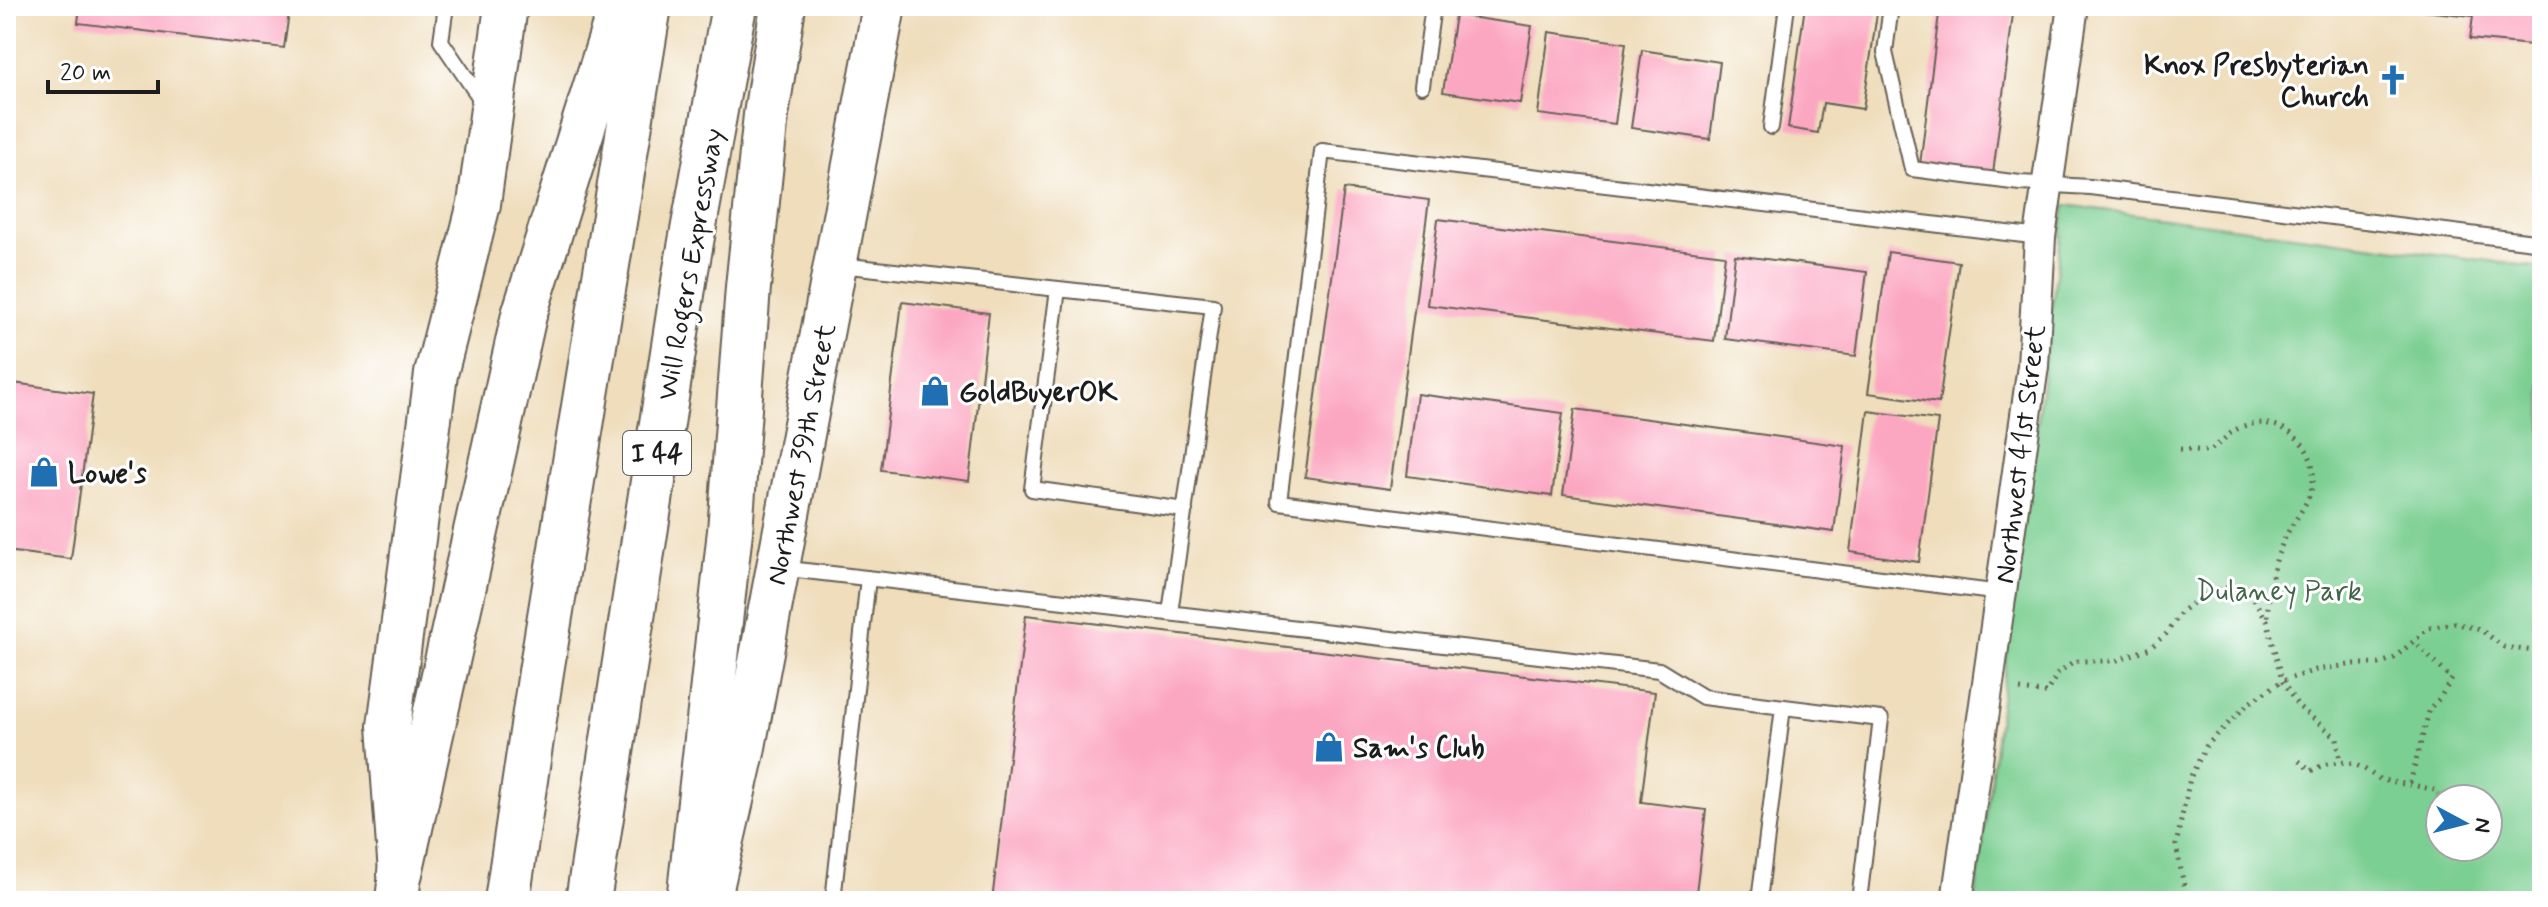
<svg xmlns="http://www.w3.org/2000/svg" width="2548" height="907" viewBox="0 0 2548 907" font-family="Mynerve,sans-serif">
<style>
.green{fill:#7bcf92;stroke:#4c7657;stroke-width:2;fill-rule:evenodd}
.building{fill:#fca7c2}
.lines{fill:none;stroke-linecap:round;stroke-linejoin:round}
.service-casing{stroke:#666054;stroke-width:18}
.minor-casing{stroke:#666054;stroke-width:34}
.secondary-casing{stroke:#666054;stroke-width:46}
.motorway-casing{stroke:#666054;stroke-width:48}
.path{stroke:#666054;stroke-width:5;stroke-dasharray:2 6;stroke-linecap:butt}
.service{stroke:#fff;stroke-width:14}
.minor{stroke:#fff;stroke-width:30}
.secondary{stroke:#fff;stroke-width:42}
.motorway{stroke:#fff;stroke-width:44}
.labels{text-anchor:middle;stroke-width:6;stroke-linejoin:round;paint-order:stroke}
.shield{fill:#fff;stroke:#606060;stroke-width:2}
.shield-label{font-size:26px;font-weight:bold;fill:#1c1c1c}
.poi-label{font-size:28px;font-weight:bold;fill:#1c1c1c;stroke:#fff;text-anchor:start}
.street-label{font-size:28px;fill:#1c1c1c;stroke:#fff}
.park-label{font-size:28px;fill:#42644b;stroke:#fff}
</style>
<rect width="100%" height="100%" fill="#fff"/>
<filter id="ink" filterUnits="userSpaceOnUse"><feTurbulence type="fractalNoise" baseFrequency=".0125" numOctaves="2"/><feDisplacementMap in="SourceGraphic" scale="16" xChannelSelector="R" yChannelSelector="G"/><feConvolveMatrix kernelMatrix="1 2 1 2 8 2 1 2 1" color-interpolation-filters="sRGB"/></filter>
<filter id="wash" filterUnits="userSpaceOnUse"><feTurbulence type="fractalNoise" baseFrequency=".006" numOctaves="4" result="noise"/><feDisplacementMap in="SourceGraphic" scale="32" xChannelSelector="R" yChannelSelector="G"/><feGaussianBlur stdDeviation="1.8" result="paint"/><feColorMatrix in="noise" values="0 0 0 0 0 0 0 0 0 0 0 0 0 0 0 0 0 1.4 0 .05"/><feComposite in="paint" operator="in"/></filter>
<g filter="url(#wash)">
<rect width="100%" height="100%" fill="#efddbb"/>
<path class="green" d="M2065,205L2542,268V901H1975ZM2440,799H2488V847H2440Z"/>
<g id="blocks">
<path class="building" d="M80,6H290L284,48L78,23Z
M1805,6H1878L1863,109L1823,103L1818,133L1788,128Z
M1940,6H2014L1993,174L1920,165Z
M2393,6H2542V46L2470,39L2473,16L2393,8Z
M1455,15L1532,26L1520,103L1443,92Z
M1549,32L1626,43L1615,124L1538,114Z
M1642,50L1720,62L1710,139L1631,128Z
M1344,189L1429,200L1390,489L1305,477Z
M1438,219L1725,255L1714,341L1427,305Z
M1888,252L1959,262L1939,403L1868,393Z
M1735,255L1867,272L1856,356L1725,339Z
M902,302L989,313L969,481L881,470Z
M6,382L93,394L71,559L6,551Z
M1417,394L1563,413L1552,496L1407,476Z
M1575,409L1845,446L1834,532L1563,495Z
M1868,411L1938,420L1919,562L1850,552Z
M1026,615L1655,692L1641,802L1706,810L1695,901H992Z"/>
</g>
</g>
<g filter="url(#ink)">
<use href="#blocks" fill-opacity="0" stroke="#666054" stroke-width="2"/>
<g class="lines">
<g class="service-casing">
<path id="service" d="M446,6L441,41L484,104
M1891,6L1885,52L1912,169L2020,183L2090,187L2542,243
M1422,86L1433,6
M1771,127L1787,6
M840,265L1213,306L1170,613
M1058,289L1032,489L1185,510
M780,568L1659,670L1703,697L1881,719L1859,901
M2001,593L1279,502L1322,151L2040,237
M833,901L868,578
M1759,901L1783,707"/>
</g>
<g class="minor-casing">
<path id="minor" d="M1957,901L2033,366L2040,237L2073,6"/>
</g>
<g class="secondary-casing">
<path id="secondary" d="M397,901L400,873L389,726L436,374L479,204L506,6
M709,901L743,752L884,6"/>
</g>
<g class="motorway-casing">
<path id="motorway" d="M400,873L524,315L621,6
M507,901L541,672L649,6
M588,901L685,275L734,6
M689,901L730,531L748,287L766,115L783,6"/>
</g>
<path class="path" d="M2180,449L2209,451C2222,443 2229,431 2244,426C2282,413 2321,448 2312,487C2308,505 2294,520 2286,536C2272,563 2269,590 2267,620
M2020,690L2046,693L2058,673L2074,661H2115L2150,648L2166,634L2182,611L2207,591L2230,587L2250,594L2267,620L2282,681L2298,706L2337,738L2340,761
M2299,761L2311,771C2330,760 2347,759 2366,770C2372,774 2376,778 2383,780C2400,784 2417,785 2434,790
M2410,783L2430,708L2439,699L2452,679L2414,642
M2187,901L2176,845L2190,778L2206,746L2249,703L2282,681L2316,670L2355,664H2379L2394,658L2429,628L2455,623L2481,630L2504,647L2542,652"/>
<use href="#service" class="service"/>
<use href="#minor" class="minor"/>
<use href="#secondary" class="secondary"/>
<use href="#motorway" class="motorway"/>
</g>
</g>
<defs>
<g id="church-bare" transform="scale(2.4)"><path d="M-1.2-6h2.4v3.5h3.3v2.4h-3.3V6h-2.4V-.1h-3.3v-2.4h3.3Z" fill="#1f6fb2" stroke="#fff" stroke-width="2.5" paint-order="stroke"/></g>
<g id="shop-bare" transform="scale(2.4)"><path d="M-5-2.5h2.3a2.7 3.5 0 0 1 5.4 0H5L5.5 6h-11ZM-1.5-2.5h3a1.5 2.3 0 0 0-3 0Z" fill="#1f6fb2" stroke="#fff" stroke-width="2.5" paint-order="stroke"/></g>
</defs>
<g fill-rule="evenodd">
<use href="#church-bare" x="2393" y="80"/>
<use href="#shop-bare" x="935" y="391"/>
<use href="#shop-bare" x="44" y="472"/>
<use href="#shop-bare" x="1329" y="747"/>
</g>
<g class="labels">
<rect class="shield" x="623" y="431" width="68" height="44" rx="6"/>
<g class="shield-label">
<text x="657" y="462">I 44</text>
</g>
<g class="poi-label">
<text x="2369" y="74" text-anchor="end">Knox Presbyterian<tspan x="2369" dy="32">Church</tspan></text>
<text x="959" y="401">GoldBuyerOK</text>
<text x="68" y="482">Lowe's</text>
<text x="1353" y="757">Sam's Club</text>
</g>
<g class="street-label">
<text transform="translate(689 264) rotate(-80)" y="10">Will Rogers Expressway</text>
<text transform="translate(800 454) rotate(-79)" y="10">Northwest 39th Street</text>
<text transform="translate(2019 454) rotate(-83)" y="10">Northwest 41st Street</text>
</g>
<g class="park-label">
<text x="2279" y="600">Dulaney Park</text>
</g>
</g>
<rect width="2548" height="907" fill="none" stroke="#fff" stroke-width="32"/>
<g transform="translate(2464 823) rotate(97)"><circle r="38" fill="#ffffff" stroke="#a4a4a4" stroke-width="2"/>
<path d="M0-6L14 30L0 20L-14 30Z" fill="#1f6fb2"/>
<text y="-12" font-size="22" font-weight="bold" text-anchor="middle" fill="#1c1c1c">N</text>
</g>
<path d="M48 80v12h110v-12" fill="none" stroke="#1c1c1c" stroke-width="4"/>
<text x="60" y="80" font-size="24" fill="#1c1c1c" stroke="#ffffff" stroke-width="6" paint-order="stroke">20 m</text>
</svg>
